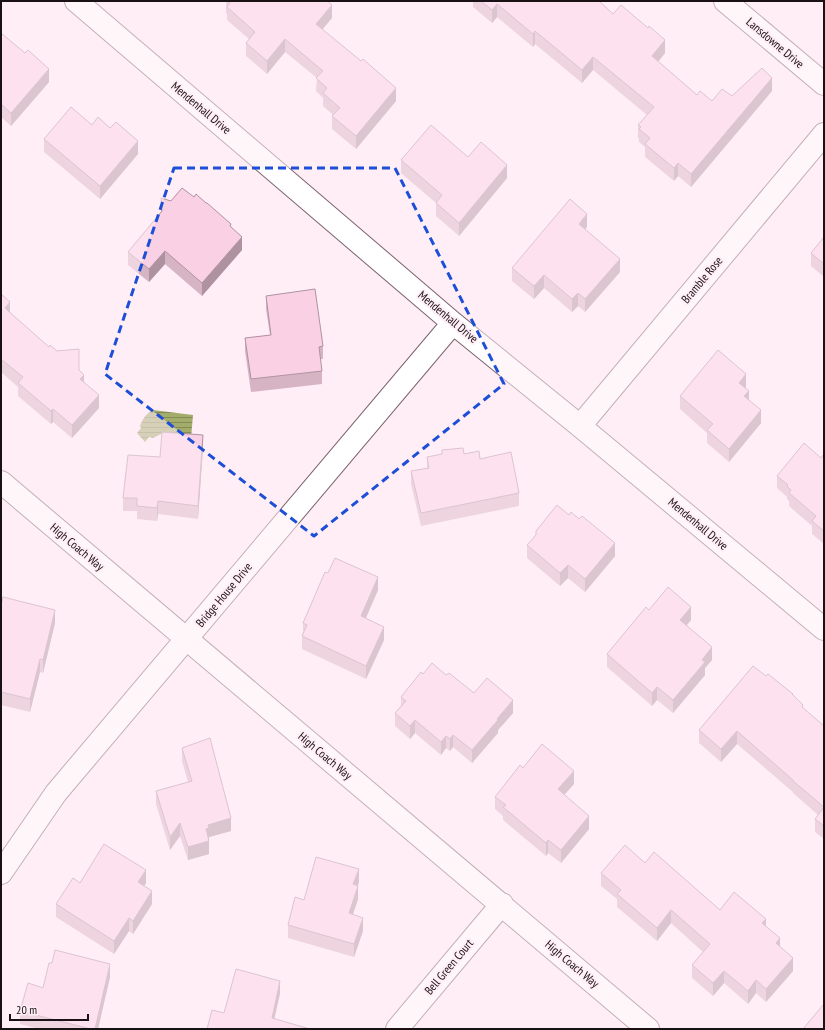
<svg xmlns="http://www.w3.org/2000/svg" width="825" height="1030" viewBox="0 0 825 1030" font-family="'PT Sans Narrow',sans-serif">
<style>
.water{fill:url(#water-rules)}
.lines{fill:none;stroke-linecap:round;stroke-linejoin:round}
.street-casing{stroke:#7b636e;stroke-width:24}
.street{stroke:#fff;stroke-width:22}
.wall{fill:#d7b4c4}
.shaded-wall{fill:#af92a0}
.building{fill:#fad1e4;stroke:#af92a0}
.marked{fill:none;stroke:#1d4ed8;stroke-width:3;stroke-dasharray:8 5;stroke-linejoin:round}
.labels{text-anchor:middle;stroke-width:4;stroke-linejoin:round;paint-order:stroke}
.street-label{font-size:12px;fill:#1a1115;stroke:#ffeef6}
</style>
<defs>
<pattern id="water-rules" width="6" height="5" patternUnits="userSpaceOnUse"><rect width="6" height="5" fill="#a3ac6b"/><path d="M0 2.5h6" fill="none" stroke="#848b57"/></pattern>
</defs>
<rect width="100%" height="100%" fill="#ffeef6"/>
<path class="water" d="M153,410L193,415L191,438L161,434L153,438L149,437L145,442L137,433L141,428L140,426C143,419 145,414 153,410Z"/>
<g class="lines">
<g class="street-casing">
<path id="street" d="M76,1L453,323L580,426L824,629
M725,1L824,84
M580,426L824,134
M1,482C216,665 433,846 648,1029
M1,873L56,793L453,323
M397,1029L502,904"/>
</g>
<use href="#street" class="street"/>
</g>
<path class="wall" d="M226,1H327L332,18L322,29L396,101L356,149L332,129V116L333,115L323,106V98L316,91L317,78L285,52L267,74L246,56V43L249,39L227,20V14L226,13Z
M473,1H599L613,14L665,53L658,62L697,95L712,101L732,96L772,91L691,187L678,176L674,181L645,157V147L639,142V139L638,138V125L647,115L593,70L582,83L535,44L533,47L497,17L492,23L473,7Z
M1,33L49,82L11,126L1,117Z
M92,125L110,128L138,154L100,199L44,152V139Z
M468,157L507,178L459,236L436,216V203L401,173V160Z
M161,198L231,228L242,250L202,296L165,264L149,282L128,265V252L161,212Z
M587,227L585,229L620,272L585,312L578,306L572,312L544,288L534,299L512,281V268Z
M824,237V277L811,266V253Z
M1,294L10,313L49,347L79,370L84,382L99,408L72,438L53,422L51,424L18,396V387L1,372Z
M266,296L323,346V359H320L322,371V384L251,392L245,351V338L270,335L266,309Z
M746,387L745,388L749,400L761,423L729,462L707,443V433L680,409V396Z
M203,448L198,519L158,514L157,521L137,519V511H123V498L160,457Z
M464,454L480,459L519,493V506L421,526L411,484V471L427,468V457Z
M824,454V544L812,534V526L789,506V501L787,499V497L777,488V476L821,458Z
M527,545L615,556L585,592L568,578L560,586L527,558Z
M328,573L378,590L366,618L384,640L366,679L302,649V636L303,633V623Z
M1,606L55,623L43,673L40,672L30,712L1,705Z
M649,610L691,620L687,625L712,660L705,668V675L673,713L657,700L652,706L607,667V654Z
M423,674L446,675L474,693L513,713L498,730V733L472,763L453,747L450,751L446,748L441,755L415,733L410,739L395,726V713L401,706V697Z
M793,695L803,708L824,726V839L815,832V819L818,815L793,793V792L737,744L721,762L699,743V730Z
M182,748L231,831L209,837V854L188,860L180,836L170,850L156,804V791L188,782L182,761Z
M523,768L574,784L564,795L589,829L561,863L548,853L546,856L503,820V816L495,809V797Z
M645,863L720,910L766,926L780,947L793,971L766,1002L756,993L748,1004L724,983L713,996L692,978V965L703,952L671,923L657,941L617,907V899L601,886V873Z
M359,882L358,886V899L353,914L363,931L354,957L288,938V925L304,900Z
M80,883H146L144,886L152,904L133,934L129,931L114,954L56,917V904Z
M110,977L98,1029H39L20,1024V1011L43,988Z"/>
<path class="shaded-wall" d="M497,4V17L492,23V10Z
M332,5V18L316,37V24Z
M535,31V44L533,47V34Z
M285,39V52L267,74V61Z
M665,40V53L652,69V56Z
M593,57V70L582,83V70Z
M49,69V82L11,126V113Z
M772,78V91L691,187V174Z
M396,88V101L356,149V136Z
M138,141V154L100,199V186Z
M678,163V176L674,181V168Z
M507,165V178L459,236V223Z
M587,214V227L579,237V224Z
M242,237V250L202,296V283Z
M165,251V264L149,282V269Z
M620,259V272L585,312V299Z
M544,275V288L534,299V286Z
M578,293V306L572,312V299Z
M10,302V315L5,308Z
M746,374V387L739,396V383Z
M84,375V388L80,379Z
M749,391V404L744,396Z
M99,395V408L72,438V425Z
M53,409V422L51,424V411Z
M761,410V423L729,462V449Z
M203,435V448L198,519V506Z
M158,501V514L157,521V508Z
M615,543V556L585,592V579Z
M568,565V578L560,586V573Z
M378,577V590L361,629V616Z
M691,607V620L680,633V620Z
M55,610V623L43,673V660Z
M384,627V640L366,679V666Z
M712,647V660L705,668V675L673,713V700L702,660Z
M40,659V672L30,712V699Z
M657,687V700L652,706V693Z
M513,700V713L498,730V733L472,763V750L497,719Z
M415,720V733L410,739V726Z
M737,731V744L721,762V749Z
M453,735V747L450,751V739Z
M446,736V748L441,755V742Z
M574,771V784L558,802V789Z
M589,816V829L561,863V850Z
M231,818V831L209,837V854L188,860V847L206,829L208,825Z
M180,823V836L170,850V837Z
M548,840V853L546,856V843Z
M359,869V882L353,897V884Z
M146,870V883L138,895V882Z
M358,886V899L349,926V913Z
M152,891V904L133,934V921Z
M671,910V923L657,941V928Z
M129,918V931L114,954V941Z
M363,918V931L354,957V944Z
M766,919V932L762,923Z
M780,938V951L776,943Z
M793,958V971L766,1002V989Z
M110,964V977L98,1029H95Z
M724,971V983L713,996V983Z
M756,980V993L748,1004V991Z
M280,981V994L272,1029V1018Z"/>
<path class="building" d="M227,1H327L332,5L316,24L361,61L363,59L396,88L356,136L332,116L340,108L323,93L327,88L316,78L323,71L285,39L267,61L246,43L255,32L227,7L230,3Z
M481,1H599L613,14L621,5L648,28L649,26L665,40L652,56L697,95L700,91L712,101L722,89L732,96L762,68L772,78L691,174L678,163L674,168L645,144L650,138L639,129L641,127L638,125L654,107L593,57L582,70L535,31L533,34L497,4L492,10Z
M1,33L25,53L28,50L49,69L11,113L1,104Z
M71,107L92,125L98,117L110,128L116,122L138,141L100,186L44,139Z
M431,125L468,157L481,142L507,165L459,223L436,203L442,195L401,160Z
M182,188L194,197L196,194L206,203H207L231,224L230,226L242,237L202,283L165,251L149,269L128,252L162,211L161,198L171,201Z
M570,199L587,214L579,224L620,259L585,299L578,293L572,299L544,275L534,286L512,268Z
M824,237V264L811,253Z
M315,289L323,346L319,347L322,371L251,379L245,338L271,335L266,296Z
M1,294L10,302L5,308L49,347L50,345L57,351L79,349V370L84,375L80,379L99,395L72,425L53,409L51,411L18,383L23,377L1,359Z
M718,350L746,374L739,383L749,391L744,396L761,410L729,449L707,430L713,424L680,396Z
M162,432L203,435L198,506L158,501L157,508L137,506V498H123L128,455L160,457Z
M804,443L821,458L824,454V531L812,521L816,516L789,493L791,490L787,486L788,485L777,476Z
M463,448L464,454L479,451L480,459L511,452L519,493L421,513L411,471L429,468L427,457L442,454V450Z
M557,505L569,515L571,512L579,519L582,516L615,543L585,579L568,565L560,573L527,545L536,535V531Z
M335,558L378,577L361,616L384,627L366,666L302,636L307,625L303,623L325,572L328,573Z
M668,587L691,607L680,620L712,647L702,660L705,662L673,700L657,687L652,693L607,654L646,607L649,610Z
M3,597L55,610L43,660L40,659L30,699L1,692V606Z
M432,663L446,675L449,673L474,693L487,678L513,700L497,719L498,720L472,750L453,735L450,739L446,736L441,742L415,720L410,726L395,713L406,701L401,697L421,672L423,674Z
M753,666L766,676L768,674L793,694H792L803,705L802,707L824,726V807L793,781V780L737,731L721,749L699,730Z
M210,738L231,818L208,825L209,828L206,829L209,841L188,847L180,823L170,837L156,791L192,781L182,748Z
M542,744L574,771L558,789L589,816L561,850L548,840L546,843L503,807L506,805L495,797L520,765L523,768Z
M824,807V826L815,819Z
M104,844L146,870L138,882L152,891L133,921L129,918L114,941L56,904L73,878L80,883Z
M625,845L645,863L654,852L720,910L734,892L766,919L762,923L780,938L776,943L793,958L766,989L756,980L748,991L724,971L713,983L692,965L710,944L671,910L657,928L617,894L621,890L601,873Z
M316,857L359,869L353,884L358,886L349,913L363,918L354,944L288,925L295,897L304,900Z
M55,950L110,964L95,1029H91L20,1011L28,983L43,988L49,963H52Z
M236,969L280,981L272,1018L310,1029H207L212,1010L224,1013Z
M823,1005L824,1006V1029H803Z"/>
<path d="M0 0H825V1030H0ZM174,168H395L504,384L314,536L105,374Z" fill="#ffeef6" fill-opacity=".55" fill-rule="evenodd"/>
<path class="marked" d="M174,168H395L504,384L314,536L105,374Z"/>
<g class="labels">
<g class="street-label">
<text transform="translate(775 43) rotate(40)" y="4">Lansdowne Drive</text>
<text transform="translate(201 108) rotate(40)" y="4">Mendenhall Drive</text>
<text transform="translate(702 280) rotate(-50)" y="4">Bramble Rose</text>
<text transform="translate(448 317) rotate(40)" y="4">Mendenhall Drive</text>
<text transform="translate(698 524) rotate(40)" y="4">Mendenhall Drive</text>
<text transform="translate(77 547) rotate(40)" y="4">High Coach Way</text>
<text transform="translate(224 595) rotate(-50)" y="4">Bridge House Drive</text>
<text transform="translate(325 756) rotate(40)" y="4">High Coach Way</text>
<text transform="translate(572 964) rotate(40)" y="4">High Coach Way</text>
<text transform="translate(449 967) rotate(-50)" y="4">Bell Green Court</text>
</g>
</g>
<rect width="825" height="1030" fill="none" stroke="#1a1115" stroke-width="4"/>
<path d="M10 1014v6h78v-6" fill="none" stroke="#1a1115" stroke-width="2"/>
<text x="16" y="1014" font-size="12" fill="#1a1115" stroke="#ffeef6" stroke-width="3" paint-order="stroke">20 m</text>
</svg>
